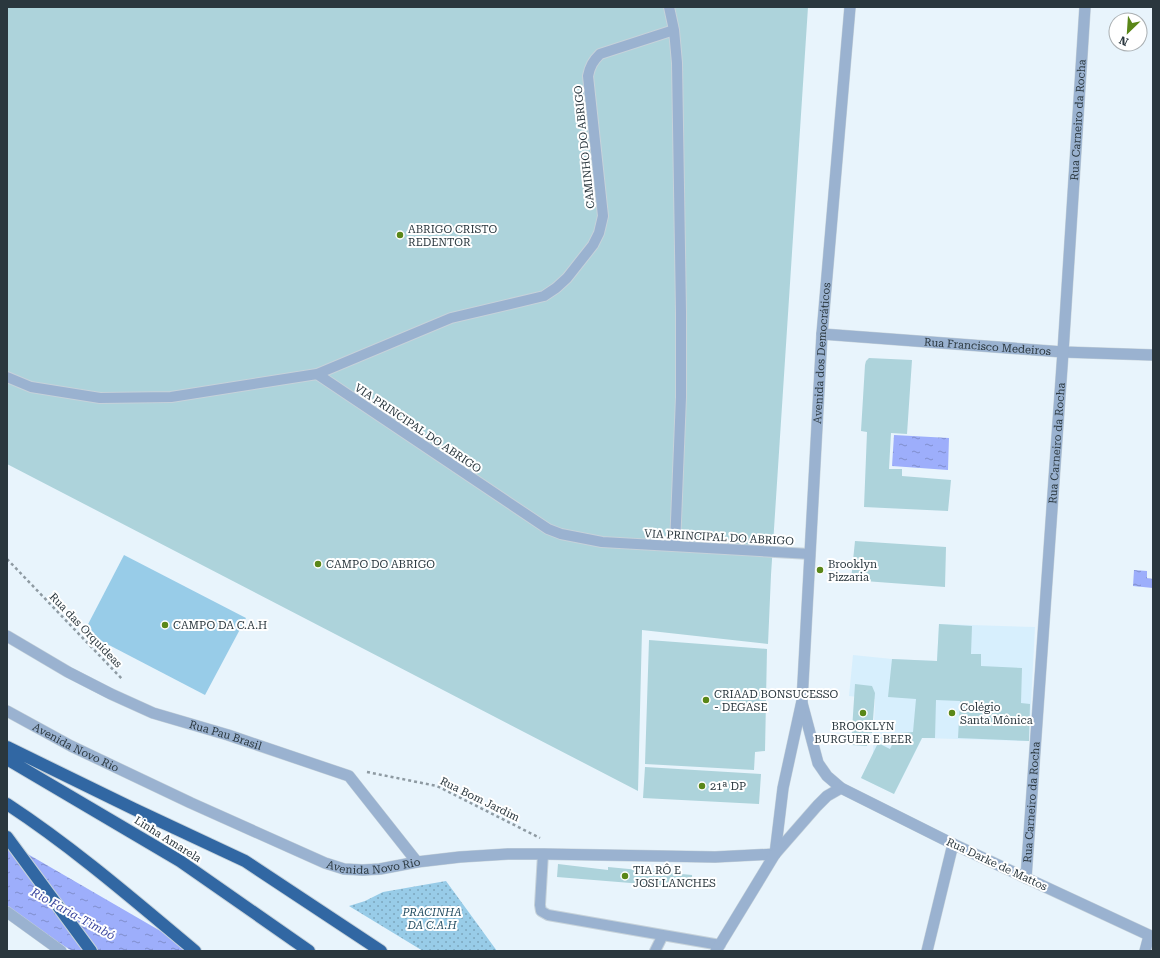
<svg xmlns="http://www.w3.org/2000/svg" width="1160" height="958" viewBox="0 0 1160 958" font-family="'Roboto Serif',serif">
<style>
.built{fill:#d7effd}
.green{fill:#98cce8}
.park{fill:url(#park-dots)}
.water{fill:url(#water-ripples)}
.building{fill:#add3db}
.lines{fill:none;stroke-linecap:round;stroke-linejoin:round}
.service-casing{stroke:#c6d2da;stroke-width:12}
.minor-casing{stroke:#c6d2da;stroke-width:12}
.tertiary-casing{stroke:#c6d2da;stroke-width:12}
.motorway-casing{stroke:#c6d2da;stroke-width:14}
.path{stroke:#8e9aa2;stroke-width:2.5;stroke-dasharray:3 3;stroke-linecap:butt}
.service{stroke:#9ab2d0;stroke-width:10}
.minor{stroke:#9ab2d0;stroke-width:11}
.tertiary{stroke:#9ab2d0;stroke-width:11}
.motorway{stroke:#3167a3;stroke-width:12}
.poi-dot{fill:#5a8718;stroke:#fff;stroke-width:1.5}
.labels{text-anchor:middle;stroke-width:4;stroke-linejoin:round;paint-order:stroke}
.street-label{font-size:11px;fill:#2a373e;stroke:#fff}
.poi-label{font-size:11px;fill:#2a373e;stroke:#fff;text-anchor:start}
.park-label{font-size:11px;font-style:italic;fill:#254d62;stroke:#fff}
.water-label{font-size:12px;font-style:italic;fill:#3d48a0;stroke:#fff}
</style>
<defs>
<pattern id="park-dots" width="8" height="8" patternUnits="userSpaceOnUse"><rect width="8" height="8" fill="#98cce8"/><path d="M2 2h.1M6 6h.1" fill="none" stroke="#7ca6bd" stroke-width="1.8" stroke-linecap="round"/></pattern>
<pattern id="water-ripples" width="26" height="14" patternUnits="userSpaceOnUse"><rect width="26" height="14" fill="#9daefb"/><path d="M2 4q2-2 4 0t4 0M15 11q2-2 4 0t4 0" fill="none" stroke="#808ecd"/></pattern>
</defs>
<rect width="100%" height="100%" fill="#e8f4fc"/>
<path class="built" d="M939,624L1035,627L1029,741L922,738L894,794L861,778L873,754L875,699L849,696L853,655L892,659L937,661Z"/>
<path class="green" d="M124,555L246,618L205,695L84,632Z"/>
<path class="park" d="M446,881L497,951H423L349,906L365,901L383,892Z"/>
<path class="water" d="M894,435L949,438L948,470L892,466Z
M1134,570L1147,571V578L1153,579V588L1133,586Z
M7,842L195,951H72L7,909Z"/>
<path class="building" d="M7,7H808L771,575L768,644L642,630L638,791L7,464Z
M869,358L912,360L907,434L891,433L889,469H902V476L951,480L948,511L864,507L867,432L861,431L865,365L866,361Z
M855,541L946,547L945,587L851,580Z
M939,624L972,626L971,654H981V666L1022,668L1021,703L1030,704L1029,741L958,738L960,701L936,700L935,738H922L894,794L861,778L878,743L890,749L898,733L913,732L916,699L888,697L892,659L937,661Z
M649,640L767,649L765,751L755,752L754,770L645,764Z
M855,684L872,686L875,693L872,733H868L867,746L851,745Z
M645,767L761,774L759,804L643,798Z
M558,864L608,870V867L692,875V888L557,877Z"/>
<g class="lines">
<g class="service-casing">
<path id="service" d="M669,7L674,30L677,63L681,312V397L675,546
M317,374L451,318L544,296L556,288L567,278L593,245L599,233L603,216L588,76C590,66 593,61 600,54L674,30
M7,377L31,387L100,398L171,397L317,374L548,529L561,534L602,542L810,554
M543,854L540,905L541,911L548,915L720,945
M655,951L663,935"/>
</g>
<g class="minor-casing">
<g id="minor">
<path id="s1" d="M822,334L1063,352L1153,355"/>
<path id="s2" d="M7,636L68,672L111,694L153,713L228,735L349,776L417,862"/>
<path id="s3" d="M7,711L71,746L191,803L325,863L344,869L363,870L380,869L417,862L460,857L508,854H543L715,857L775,854"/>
<path d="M953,844L1153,937"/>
<path id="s4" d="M1026,878L1063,352L1085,7"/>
<path d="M7,912L61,951"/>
<path d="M1145,951L1149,936"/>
</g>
</g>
<g class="tertiary-casing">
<g id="tertiary">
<path d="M802,703L818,763L827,776L841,788L953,844L927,951"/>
<path id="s5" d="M775,854L783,788L802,701L822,334L850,7"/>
<path d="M716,951L775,854L817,806L827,796L841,788"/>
</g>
</g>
<g class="motorway-casing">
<path id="motorway" d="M7,747L134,809L245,861L381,951
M7,759L180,861L309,951
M7,804C74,848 134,900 195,951
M7,837L91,951"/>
</g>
<path class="path" d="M7,559L123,680
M367,772L437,786L540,838"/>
<use href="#service" class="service"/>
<use href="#minor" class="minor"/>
<use href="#tertiary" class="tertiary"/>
<use href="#motorway" class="motorway"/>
</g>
<g class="poi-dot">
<circle cx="400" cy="235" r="4"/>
<circle cx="318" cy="564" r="4"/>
<circle cx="820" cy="570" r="4"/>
<circle cx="165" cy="625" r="4"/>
<circle cx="706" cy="700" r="4"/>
<circle cx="863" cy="713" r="4"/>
<circle cx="952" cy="713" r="4"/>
<circle cx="702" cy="786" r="4"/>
<circle cx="625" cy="876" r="4"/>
</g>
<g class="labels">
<g class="street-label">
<text dy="4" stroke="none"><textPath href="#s4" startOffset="760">Rua Carneiro da Rocha</textPath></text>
<text transform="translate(584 147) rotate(-96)" y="4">CAMINHO DO ABRIGO</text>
<text dy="4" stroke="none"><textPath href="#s1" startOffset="166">Rua Francisco Medeiros</textPath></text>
<text dy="4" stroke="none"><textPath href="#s5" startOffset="504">Avenida dos Democráticos</textPath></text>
<text transform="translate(418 428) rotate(34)" y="4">VIA PRINCIPAL DO ABRIGO</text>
<text dy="4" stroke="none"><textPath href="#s4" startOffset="436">Rua Carneiro da Rocha</textPath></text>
<text transform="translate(719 537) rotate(3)" y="4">VIA PRINCIPAL DO ABRIGO</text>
<text transform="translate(86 630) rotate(46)" y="4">Rua das Orquídeas</text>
<text dy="4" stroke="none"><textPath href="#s2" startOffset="241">Rua Pau Brasil</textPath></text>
<text dy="4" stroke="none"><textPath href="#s3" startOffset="78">Avenida Novo Rio</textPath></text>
<text transform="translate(480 799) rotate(26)" y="4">Rua Bom Jardim</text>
<text dy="4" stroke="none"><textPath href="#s4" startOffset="76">Rua Carneiro da Rocha</textPath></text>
<text transform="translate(168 839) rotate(32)" y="4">Linha Amarela</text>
<text dy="4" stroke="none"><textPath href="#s3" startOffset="402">Avenida Novo Rio</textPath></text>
<text transform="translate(997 864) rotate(25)" y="4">Rua Darke de Mattos</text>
</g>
<g class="poi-label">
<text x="408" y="233">ABRIGO CRISTO<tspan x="408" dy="13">REDENTOR</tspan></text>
<text x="326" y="568">CAMPO DO ABRIGO</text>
<text x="828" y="568">Brooklyn<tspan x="828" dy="13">Pizzaria</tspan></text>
<text x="173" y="629">CAMPO DA C.A.H</text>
<text x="714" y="698">CRIAAD BONSUCESSO<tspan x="714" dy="13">- DEGASE</tspan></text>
<text x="960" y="711">Colégio<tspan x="960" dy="13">Santa Mônica</tspan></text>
<text x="863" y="730" text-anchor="middle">BROOKLYN<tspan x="863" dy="13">BURGUER E BEER</tspan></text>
<text x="710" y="790">21ª DP</text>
<text x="633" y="874">TIA RÔ E<tspan x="633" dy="13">JOSI LANCHES</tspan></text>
</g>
<g class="park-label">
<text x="432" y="916">PRACINHA<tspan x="432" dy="13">DA C.A.H</tspan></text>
</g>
<g class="water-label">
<text transform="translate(73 914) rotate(29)" y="4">Rio Faria-Timbó</text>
</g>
</g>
<rect width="1160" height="958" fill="none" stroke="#2a373e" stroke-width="16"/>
<g transform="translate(1128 32) rotate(205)"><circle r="19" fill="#ffffff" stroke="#aaafb2"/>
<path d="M0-3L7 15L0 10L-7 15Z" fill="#5a8718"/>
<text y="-6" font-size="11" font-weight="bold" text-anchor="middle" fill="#2a373e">N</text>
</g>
</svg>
